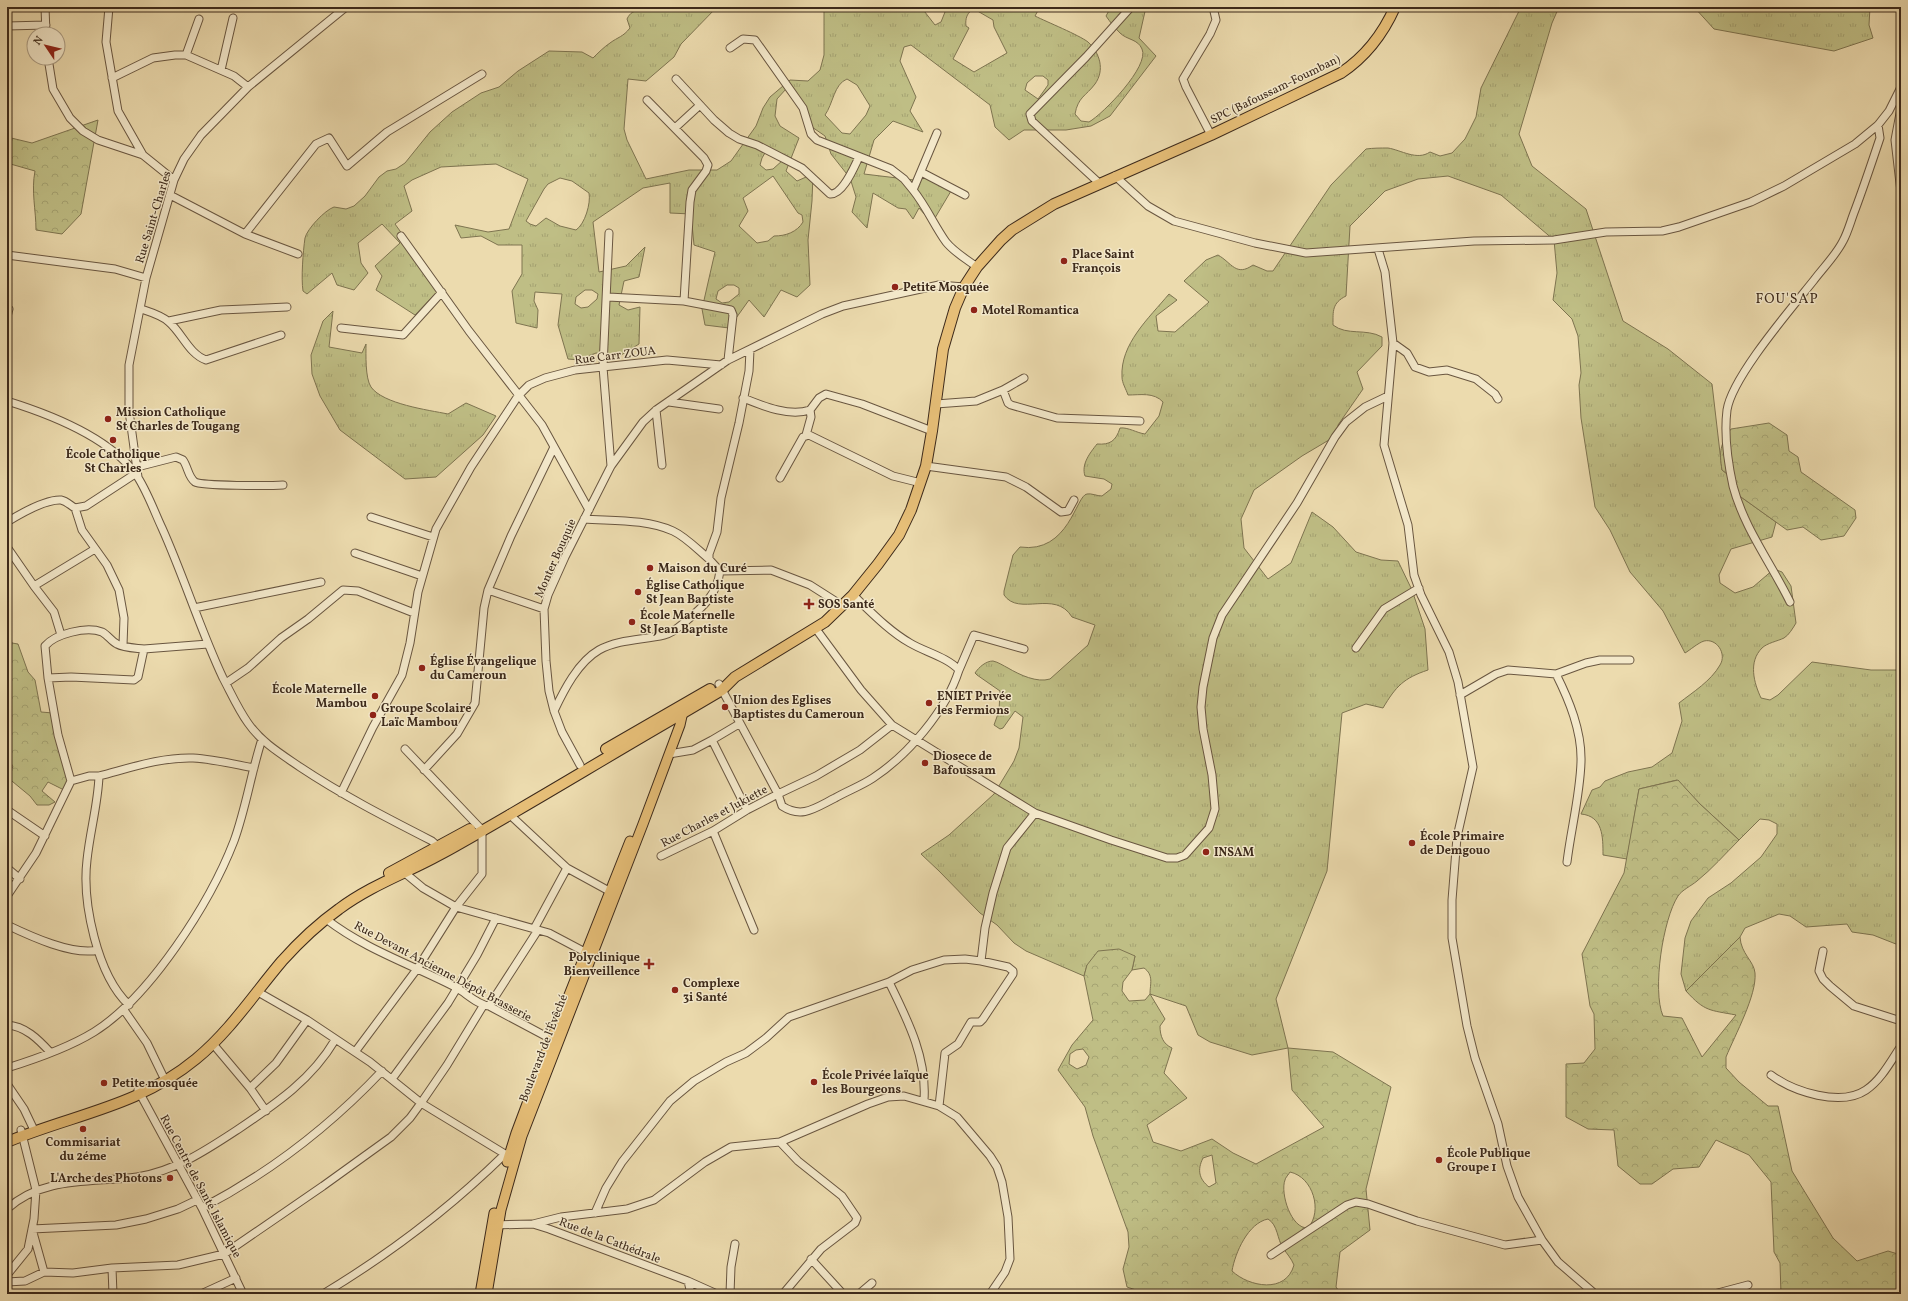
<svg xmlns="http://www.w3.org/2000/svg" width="1908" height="1301" viewBox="0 0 1908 1301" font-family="Vollkorn,serif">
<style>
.grass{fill:url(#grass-tufts);stroke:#7e7450;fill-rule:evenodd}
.forest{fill:url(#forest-crowns);stroke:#7e7450;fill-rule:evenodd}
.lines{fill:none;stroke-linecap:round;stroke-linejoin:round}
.minor-casing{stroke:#695640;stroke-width:9}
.major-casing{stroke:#3d2a1b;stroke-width:11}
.highway-casing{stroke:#3d2a1b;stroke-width:12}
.minor{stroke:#f3e8ca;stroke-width:7}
.major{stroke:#e6be77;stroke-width:9}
.highway{stroke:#e6be77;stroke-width:10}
.poi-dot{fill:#8f2418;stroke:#f3e8ca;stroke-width:1.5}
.labels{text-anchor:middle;stroke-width:3;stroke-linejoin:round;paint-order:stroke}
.street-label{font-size:12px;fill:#3d2a1b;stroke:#f3e8ca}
.poi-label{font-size:12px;font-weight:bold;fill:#3d2a1b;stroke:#f3e8ca;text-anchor:start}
.quarter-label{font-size:14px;letter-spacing:1px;fill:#3d2a1b;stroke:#f3e8ca}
</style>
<defs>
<pattern id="grass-tufts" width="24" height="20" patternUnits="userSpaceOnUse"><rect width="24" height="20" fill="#bfbe85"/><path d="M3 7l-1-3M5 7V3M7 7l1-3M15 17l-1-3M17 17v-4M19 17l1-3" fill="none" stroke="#a5a372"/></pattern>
<pattern id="forest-crowns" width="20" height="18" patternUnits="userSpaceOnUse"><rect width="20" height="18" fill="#bfbe85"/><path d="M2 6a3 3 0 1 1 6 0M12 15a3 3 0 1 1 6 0" fill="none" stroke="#a5a372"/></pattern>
</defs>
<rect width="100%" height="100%" fill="#ecdbae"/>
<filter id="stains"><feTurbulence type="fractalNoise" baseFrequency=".005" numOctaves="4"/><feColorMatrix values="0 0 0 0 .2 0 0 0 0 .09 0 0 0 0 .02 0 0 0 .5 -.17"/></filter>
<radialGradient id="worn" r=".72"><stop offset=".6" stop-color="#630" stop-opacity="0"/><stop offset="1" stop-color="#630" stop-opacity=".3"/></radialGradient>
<path class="grass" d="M664,7H717L681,44L674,57L646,81L628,79L624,129L627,140L646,179L689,170H717L731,161L756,126L763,108L770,97L790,80L808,81L820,70L824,55V7H921L935,25L941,22L945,12L942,7H1040L1035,16C1047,22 1079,35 1088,42C1100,53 1105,70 1095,84C1086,96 1078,97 1075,114L1081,121L1089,122C1103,114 1150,66 1142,49C1138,39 1127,40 1120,33C1115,28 1110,22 1106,16L1111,7H1146L1139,38L1156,56L1110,116L1091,126L1066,130H1024L1009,140L995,127L990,105L911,45L904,47L900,61L916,97L910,111L923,132L893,121L874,140L864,174L914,180L926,177L951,191L932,223L919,208L913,219L906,209L898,208L873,193L867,228L852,212L856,197L850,178L831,154L825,136L812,127L786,89L777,99L775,116L780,126L799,138L786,171L797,181L813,174L812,201L808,240L810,285L797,297L781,290L764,317L749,300L729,328L705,325L702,309L715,252L694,245L691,214L670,213V183L643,188L593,222L599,272L626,266L645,247L639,277L624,281L619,305L628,310L640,307L639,344L618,357L596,353L580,360L568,359L558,325L562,294L535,292L534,301L538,310L537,328L516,323L512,291L522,274V245H498L481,236L461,238L455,225L488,232L509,229L528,179L496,164L441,167L412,180L404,186L412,211L395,224L441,288L415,315L376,290L382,276L375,266L400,243L382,224L358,243L361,263L368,273L354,290L337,285L332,273L307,294L303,291C301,278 303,252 305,238C307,229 325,210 334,207L346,209L354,206L365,196L379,177L387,171L396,169L405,163L430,132L452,112L481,93L499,87L518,71L549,51L582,52L593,58C598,53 604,47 610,43C618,37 623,37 630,28L627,19C633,6 644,12 654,10C657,10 661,8 664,7ZM974,9L993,20L994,27L1007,53L974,72L953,59L969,28L966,26C965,19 967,12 974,9ZM1035,76H1043L1048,80V85L1038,99L1025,90L1027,83ZM847,79L857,85L870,106L866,115L850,134L842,133L825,115C833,104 834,84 847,79ZM768,148L783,155V160L773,169L766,170L760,165L762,158ZM773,176L798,213L802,215L803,222C797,232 786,236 774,236L768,241L757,243L739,226L748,211L743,198ZM560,178L572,181L589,193C591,203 585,224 576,230L560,226L546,218L536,226L530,224L526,221L544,189L548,184ZM727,285H734L739,288V294L729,302L722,303L716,299L718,291ZM585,290H592L598,294L597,299L588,307L581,308L575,304L576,297Z
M1521,7H1559L1552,23L1519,134L1532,166L1586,209L1623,321L1668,349L1712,384L1722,470L1731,477L1734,492L1776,522L1772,537L1731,549L1719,575L1720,583L1735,593L1753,587L1774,569L1782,572L1791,586L1796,623C1793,628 1789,635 1784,638C1778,641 1767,643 1762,648C1748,662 1754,683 1761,698L1770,700L1778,695L1812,662L1871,670H1901V946L1873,935L1852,932L1847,924L1806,927L1790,916L1779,914L1745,928L1740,937L1686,991L1681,974L1685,938L1691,921L1708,898L1731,883L1761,857L1777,834V824L1769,820L1760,819L1739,840L1700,804L1677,780L1639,789L1627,859L1603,855C1603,837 1603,816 1581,814L1592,790L1600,787L1605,781L1628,772L1652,767L1672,753L1682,721L1679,703C1693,692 1711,681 1720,665C1727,654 1717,638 1704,641C1698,643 1690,650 1685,653L1663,611L1630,572L1610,530L1595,507L1581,418L1579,385L1581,373L1578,336L1572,319L1553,300L1557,273L1554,240L1501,195L1448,176L1418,179L1385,191L1350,226L1346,296C1332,303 1333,311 1333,325C1347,336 1366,328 1382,337V346L1357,372L1363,389L1338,425L1339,434L1302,456L1254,490L1241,519L1244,548L1268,579L1291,563L1312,512L1333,527L1356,552L1381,560L1398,561L1412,590L1425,629L1428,670C1404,678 1396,686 1383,708L1366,704L1342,713L1327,871L1276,999L1288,1048L1252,1055L1210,1042L1198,1035L1186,1006L1150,994C1150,984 1154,975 1144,968L1132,970L1135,956L1087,965L1084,976L1026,951L1014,943L997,925L980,913L939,871L921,854L949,835L994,794L1014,761L1019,748L1023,717L1015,711L1003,728L1000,729L994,725L999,711L1000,691L977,675L975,673C979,667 986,661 993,661C998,662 1004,666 1008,668C1020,675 1037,683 1050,679L1088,645L1095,625L1072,617C1055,589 1019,617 1004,595V591L1013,555L1020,547C1069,554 1076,495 1087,494C1091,493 1097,496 1102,496L1111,489L1112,484L1104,479L1085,476C1081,464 1090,453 1097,444C1110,445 1116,441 1120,428C1128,427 1137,433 1145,434L1159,416L1163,402C1154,392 1140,395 1128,395C1126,389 1122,383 1122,377C1120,344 1149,318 1169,294L1177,300L1156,316L1158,331L1175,332L1209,302L1184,281L1206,260L1218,255C1232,263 1236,277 1253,265L1267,271H1273L1331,185L1366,149C1373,148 1381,148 1388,148C1401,150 1417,161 1430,152L1440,156L1452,153L1465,139L1476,117L1481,88Z
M1694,7H1870L1869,25L1873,38L1834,51L1714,29Z
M333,311L329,347L362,353L366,344C366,354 365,378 371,387C383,404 428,410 448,414L466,403L496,416L483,435L436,477L405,479L340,430L320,396L312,374L311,355L323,321Z"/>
<path class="forest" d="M98,120L81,214L62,234L36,230C36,210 31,191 35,171L7,163V137L32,143Z
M1769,423L1787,435L1789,451L1798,457L1801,472L1855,510L1856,518L1844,536L1821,540L1803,527L1787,530L1734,492L1731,477L1722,470C1719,451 1720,445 1731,429Z
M7,628L12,643L18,644L28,672L35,680L41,712L53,713L72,774L64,790L48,782L42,791L55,802L49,805H37L30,796L7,777V775L13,767L9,759L7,760Z
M1678,780L1700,804L1739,840C1725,854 1712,869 1697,881C1691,886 1682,890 1678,896C1663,919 1652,990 1663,1016L1682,1018L1702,1057L1736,1015C1710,1010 1705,1012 1686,991L1740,937C1741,954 1754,961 1755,973C1757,995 1735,1035 1726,1057V1068L1739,1082L1768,1106H1778L1792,1171L1833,1238L1857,1261L1888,1251L1901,1255V1294H1781L1780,1263L1774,1252L1771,1182L1749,1155L1716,1140L1699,1167L1673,1169L1652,1184H1640L1618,1166L1614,1130L1588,1129L1566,1117V1064L1584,1063L1595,1049L1594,1014L1590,1006L1582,954L1624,873L1639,789Z
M1119,949L1135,956L1132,970L1123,982L1122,991L1129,1001L1145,1000L1150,994L1165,1019L1160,1026C1160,1036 1163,1044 1172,1048L1164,1073L1187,1098L1147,1125L1153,1142L1181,1151L1212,1139L1233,1153L1256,1164L1324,1127L1292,1090L1288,1048L1333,1052L1391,1087L1366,1189L1370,1230L1340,1252L1336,1287L1341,1294H1148L1127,1287L1123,1269L1129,1247L1128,1232L1093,1136L1085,1107L1058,1070L1072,1045L1093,1020L1084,976L1087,965L1098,951ZM1083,1049L1089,1057L1086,1065L1077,1069L1069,1064L1070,1054L1076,1050ZM1212,1155L1216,1183L1209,1187C1199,1179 1197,1170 1203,1158ZM1290,1172C1313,1177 1323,1211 1308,1228C1291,1229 1280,1193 1285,1180C1285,1178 1289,1174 1290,1172ZM1268,1219C1278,1225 1277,1239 1283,1248C1287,1254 1291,1258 1294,1265C1286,1294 1249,1287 1232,1271C1235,1253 1248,1223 1268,1219Z"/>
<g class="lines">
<g class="minor-casing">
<path id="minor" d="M45,7L46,34
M109,7L106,42L118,111L143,155
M7,26L46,25
M730,48L743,39L755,40L803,108L811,134L817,140L891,169L904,179L913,190
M186,55L199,19
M48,58L53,89L70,118L83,131L98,140L143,155L174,180
M221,70L233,18
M112,78L153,58L175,55H186L234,76L248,87
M676,79L714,120L729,133L739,139L757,145L802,168L830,194C843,195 854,167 859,157
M1901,108L1895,140L1901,192
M675,128L700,105
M937,133L913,190C926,206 934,225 946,242C954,252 966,259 977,267
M1211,135L1186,87L1183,79L1210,34L1216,20L1213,7
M921,172L965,195
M1115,176L1148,206L1174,221L1255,243L1306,253L1474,241L1554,240L1606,232L1662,231L1679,227L1751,202L1784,186L1855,144L1878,125L1889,111L1901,87
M1099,183L1032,121L1030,114L1086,57L1131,7
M170,195L245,234L316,144L329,138L347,166L387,132L482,74
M609,233L603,367L611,466
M245,234L298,254
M401,236L469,331L542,425L589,510
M1378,249L1385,272L1393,343L1384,445L1408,525L1414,575L1421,595L1449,652L1458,682L1473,767L1457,837L1452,900V938L1467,1026L1475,1058L1498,1124L1507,1166L1518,1197L1542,1240L1558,1262L1595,1294
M7,255L115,269L146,278
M608,297L684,301L690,202L692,190L706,171L708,165L704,158L647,100
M684,301L731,310L733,315L728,360
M141,309C150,312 161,315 169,322C182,333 189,354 206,360L281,335
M7,317L9,309
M169,321L221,310L287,307
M341,328L403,335L442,292
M1393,343L1407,353L1415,367L1429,372L1447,370L1476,379L1495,394L1498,399
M1003,390L1008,403L1011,405L1057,418L1140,421
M743,398C763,406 789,417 810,410L819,398L826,394L862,404L932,431
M7,401C49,414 107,436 135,473C146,488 154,511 162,528C184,577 200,629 223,678C231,693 238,709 248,723C261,742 281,754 300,767C342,795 387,818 432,841L441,849
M669,402L719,409
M936,404L976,401L1003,390L1024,378
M656,410L662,465
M806,435L811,417L810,410
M926,466L1006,477L1026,487L1061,512L1068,511L1074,500
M137,467L176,457L183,460C188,467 188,477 195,482C202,486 270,486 283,485
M138,477L129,411V365L146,278L174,180L184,159L201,135L248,87L346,7
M780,478L803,437L809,435L893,476L921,483
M75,508L82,530L107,565L119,590L124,618L123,645
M371,517L433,537
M584,519C614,521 646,519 673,531C686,537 698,550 709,559
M7,522C20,514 45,499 61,500C66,501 70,505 75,508L86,506L135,474
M7,547L34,586L95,549
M355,553L422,576
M720,571L771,570L810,585L843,606
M34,586L54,612L61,635
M488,590L511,536L554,447
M1790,602C1771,563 1744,528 1733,486C1728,463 1724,434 1727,410C1732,377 1791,309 1814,280C1823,268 1836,255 1843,241C1848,232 1851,220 1855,210C1864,186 1872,162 1880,138L1878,125
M194,608L321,582
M816,629L861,690L892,725L1035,813L1111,840L1167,858H1177L1185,855L1209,828L1215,809L1212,775L1203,729L1201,707L1203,687L1213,638L1222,615L1297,503L1335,437L1346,422L1365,407L1388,396
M1356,648L1384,609L1419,588
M959,670L974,635L1024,649
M1556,674C1569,700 1582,731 1581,762C1580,795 1571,829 1567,862
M48,678L45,646C55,634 86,626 102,632C108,635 111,641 117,644C124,648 136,648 144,649
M226,683L248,668L281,638L308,619L343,590L358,591L414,613
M719,684L778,794L782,806C802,819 815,808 835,798C847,791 861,786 873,778C908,755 946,711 959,670C947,657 925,652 910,643C889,631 871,612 853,595
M1460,695L1496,674L1508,670L1556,674L1586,663L1600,660H1630
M554,711C564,690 578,662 599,650C619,639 643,640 664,635C673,633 679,627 685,622C703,607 717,595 720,571L709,559V554L717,532L721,498L739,423L749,371L750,350
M739,724L712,740L747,810
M669,754L693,750L712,740
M580,765L562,732L554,711L549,691L546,661L544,609L548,595L565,557L611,466L643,422L656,410L728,360L822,314L843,306L939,285L964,287
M424,770L457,734L475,703L484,608L488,590L544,609
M99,776C98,804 90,831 87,860C82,902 97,975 129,1005
M71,781L58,735L48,678L71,677L134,680L138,677L144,649L208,644
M341,793L373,727L402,675L410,643L418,592L436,529L471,467L518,396L529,385L545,378L575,370L667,360L721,365
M7,810L45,836
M509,814L567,868L609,891
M713,831L754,930
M661,856L713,831L747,810L778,794L816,776L860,750L892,725
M7,868L20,879
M405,873L423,888L456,907L549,933L585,952
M7,896L36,853L71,781L89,776H99C130,768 161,757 193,758C213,759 233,764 254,768
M326,919C366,950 413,965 457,988C467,994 478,1005 489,1006L551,1039
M7,925C30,936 73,956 98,950
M534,929L567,868
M1823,951L1819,971L1823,979L1830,986L1854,1006L1901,1021
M981,961L985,928L993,893L1007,848L1035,813
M889,982C907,1019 927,1057 924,1100
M258,992L307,1020L370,1062L421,1103L505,1154L512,1156
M489,1006L538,930
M124,1010L147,1043L163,1076
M7,1025C25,1026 38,1039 50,1052
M213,1044L250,1088L266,1111
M355,1052L417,969L456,907L482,874V830L405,749
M7,1068C36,1059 68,1048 94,1032C150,997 210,903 234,841C246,808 251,773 262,739
M1771,1075C1794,1092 1841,1107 1866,1090C1881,1080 1891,1061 1901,1046
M392,1079L448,1003L477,955L496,918
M7,1084L24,1109L34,1130
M250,1088L276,1063L307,1020
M138,1090L202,1208L243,1294
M780,1142L798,1161L842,1196L857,1218L855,1223L821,1249L783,1294
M202,1208C269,1173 330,1126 382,1071
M7,1209C43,1176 92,1183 137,1177C176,1171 208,1149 240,1128C277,1103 312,1079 335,1040
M595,1213L606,1188L622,1162L670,1101L694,1081L726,1062L746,1053L766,1038L789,1017L889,982L912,970L944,960L965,959L981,961L1008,967L1013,971V974L983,1019L980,1022H971L958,1044L945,1053L939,1106
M533,1224L561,1217L627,1209L654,1200L705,1162L731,1147L780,1142L868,1104L888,1097L904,1096L939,1106L957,1117L990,1156L997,1167L1002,1182L1008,1217L1010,1259L1005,1272L990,1294
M493,1225L533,1224L549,1229L688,1281L717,1294
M1271,1255L1347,1205L1356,1202L1368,1204L1417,1221L1505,1245L1542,1240
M811,1259L843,1294
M112,1268L113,1294
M44,1272L32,1229L116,1225L146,1219L178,1209L197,1200
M7,1275L28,1249L34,1219L36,1190L21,1130
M688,1281L691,1294
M7,1282L25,1281L44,1272L73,1273L112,1268L178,1265L224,1254L323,1186L391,1137L410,1118L421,1103L447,1065L483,1006
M201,1294L236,1278
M323,1294C388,1255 451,1207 505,1154
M730,1294L731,1267L735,1244
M859,1294L872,1283
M1714,1294L1748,1285"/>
</g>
<g class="major-casing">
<path id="major" d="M507,1162L516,1133L546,1053L630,841
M480,1294L494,1213
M487,1294L501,1210L522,1136L643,824L680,725L684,707"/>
</g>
<g class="highway-casing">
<path id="highway" d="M606,749L710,689
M389,873L470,829
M7,1142C74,1114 138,1107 196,1059C230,1031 254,994 282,961C299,942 318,924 339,909C371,885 409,872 443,853C524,808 603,759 683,713L722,690L735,677L825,622L853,595L878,564L899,535L911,510L926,466L932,431L943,349L955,308L964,287L977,267L1001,240L1012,230L1054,204L1211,135L1341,73C1365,57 1383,34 1395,7"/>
</g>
<use href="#minor" class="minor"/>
<use href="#major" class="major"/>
<use href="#highway" class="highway"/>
</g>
<g class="poi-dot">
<circle cx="1064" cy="261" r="4"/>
<circle cx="895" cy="287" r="4"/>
<circle cx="974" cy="310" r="4"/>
<circle cx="108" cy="419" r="4"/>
<circle cx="113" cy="440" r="4"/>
<circle cx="650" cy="568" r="4"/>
<circle cx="638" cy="592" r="4"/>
<path d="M807 598h4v4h4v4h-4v4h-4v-4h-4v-4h4z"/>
<circle cx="632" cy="622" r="4"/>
<circle cx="422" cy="668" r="4"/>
<circle cx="375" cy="696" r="4"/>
<circle cx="929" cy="703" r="4"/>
<circle cx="725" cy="707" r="4"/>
<circle cx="373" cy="715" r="4"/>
<circle cx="925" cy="763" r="4"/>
<circle cx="1412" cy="843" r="4"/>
<circle cx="1206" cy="852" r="4"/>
<path d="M647 958h4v4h4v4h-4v4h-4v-4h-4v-4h4z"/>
<circle cx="675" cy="990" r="4"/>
<circle cx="814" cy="1082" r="4"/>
<circle cx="104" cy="1083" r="4"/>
<circle cx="83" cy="1129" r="4"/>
<circle cx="1439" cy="1160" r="4"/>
<circle cx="170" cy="1178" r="4"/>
</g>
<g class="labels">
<g class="street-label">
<text transform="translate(1275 89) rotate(-26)" y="4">SPC (Bafoussam-Foumban)</text>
<text transform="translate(153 217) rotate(-73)" y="4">Rue Saint-Charles</text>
<text transform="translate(615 355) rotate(-7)" y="4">Rue Carr ZOUA</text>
<text transform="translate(555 558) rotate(-66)" y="4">Monter Bouquie</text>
<text transform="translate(714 816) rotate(-28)" y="4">Rue Charles et Jukiette</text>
<text transform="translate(443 971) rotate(28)" y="4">Rue Devant Ancienne Dépôt Brasserie</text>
<text transform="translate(543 1048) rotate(-69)" y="4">Boulevard de l'Évêché</text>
<text transform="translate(201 1186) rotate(62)" y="4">Rue Centre de Santé Islamique</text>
<text transform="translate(610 1240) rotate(21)" y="4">Rue de la Cathédrale</text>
</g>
<g class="poi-label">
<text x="1072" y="258">Place Saint<tspan x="1072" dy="14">François</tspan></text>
<text x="903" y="291">Petite Mosquée</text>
<text x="982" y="314">Motel Romantica</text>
<text x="116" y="416">Mission Catholique<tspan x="116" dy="14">St Charles de Tougang</tspan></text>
<text x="113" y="458" text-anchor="middle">École Catholique<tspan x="113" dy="14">St Charles</tspan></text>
<text x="658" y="572">Maison du Curé</text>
<text x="646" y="589">Église Catholique<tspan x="646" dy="14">St Jean Baptiste</tspan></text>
<text x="818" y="608">SOS Santé</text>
<text x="640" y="619">École Maternelle<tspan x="640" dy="14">St Jean Baptiste</tspan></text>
<text x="430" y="665">Église Évangelique<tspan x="430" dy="14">du Cameroun</tspan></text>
<text x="367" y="693" text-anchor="end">École Maternelle<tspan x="367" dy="14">Mambou</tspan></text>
<text x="937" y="700">ENIET Privée<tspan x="937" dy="14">les Fermions</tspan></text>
<text x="733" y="704">Union des Eglises<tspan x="733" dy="14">Baptistes du Cameroun</tspan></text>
<text x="381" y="712">Groupe Scolaire<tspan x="381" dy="14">Laïc Mambou</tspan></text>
<text x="933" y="760">Diosece de<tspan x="933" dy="14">Bafoussam</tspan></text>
<text x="1420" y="840">École Primaire<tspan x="1420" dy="14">de Demgouo</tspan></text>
<text x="1214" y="856">INSAM</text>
<text x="640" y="961" text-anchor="end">Polyclinique<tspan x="640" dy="14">Bienveillence</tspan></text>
<text x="683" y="987">Complexe<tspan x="683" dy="14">3i Santé</tspan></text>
<text x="822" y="1079">École Privée laïque<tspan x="822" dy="14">les Bourgeons</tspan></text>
<text x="112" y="1087">Petite mosquée</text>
<text x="83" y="1146" text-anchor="middle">Commisariat<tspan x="83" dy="14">du 2éme</tspan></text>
<text x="1447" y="1157">École Publique<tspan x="1447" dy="14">Groupe 1</tspan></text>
<text x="162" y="1182" text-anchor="end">L'Arche des Photons</text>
</g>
<g class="quarter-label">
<text x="1787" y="303">FOU'SAP</text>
</g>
</g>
<rect width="1908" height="1301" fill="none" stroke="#ecdbae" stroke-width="24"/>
<rect x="8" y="8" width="1892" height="1285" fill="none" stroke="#3d2a1b" stroke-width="2"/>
<rect x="12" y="12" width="1884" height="1277" fill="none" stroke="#3d2a1b"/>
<g transform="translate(46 46) rotate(305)"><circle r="19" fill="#f3e8ca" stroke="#aa9c84"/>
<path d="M0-3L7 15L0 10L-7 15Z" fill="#8f2418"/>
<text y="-6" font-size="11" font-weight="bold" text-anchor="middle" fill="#3d2a1b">N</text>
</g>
<rect width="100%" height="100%" filter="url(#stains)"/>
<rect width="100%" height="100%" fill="url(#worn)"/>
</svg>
